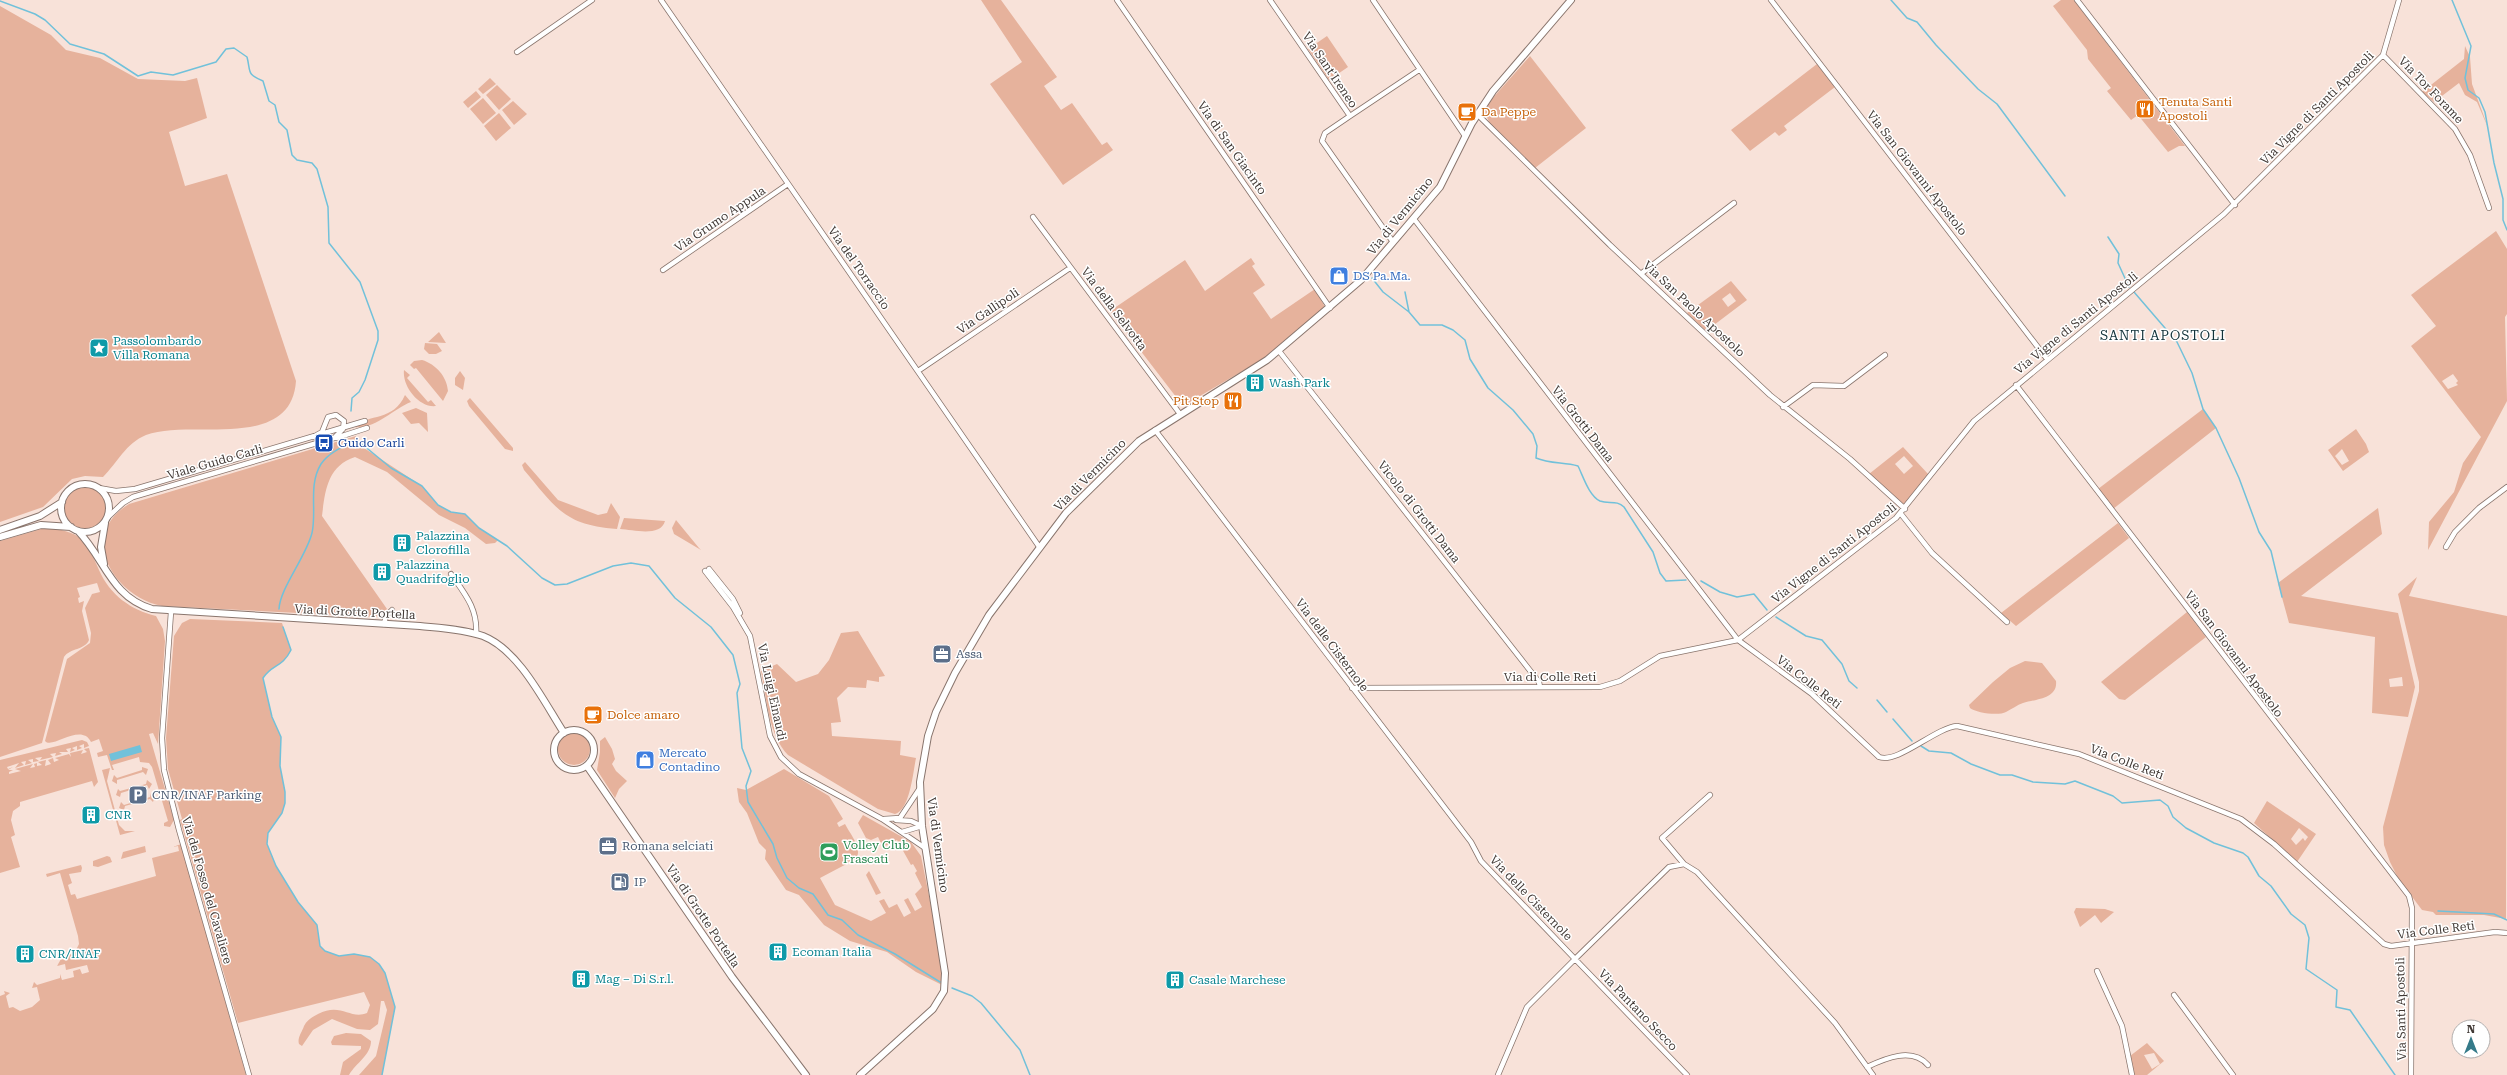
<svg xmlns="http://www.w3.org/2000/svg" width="2507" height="1075" viewBox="0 0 2507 1075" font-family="'Roboto Serif',serif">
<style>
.green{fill:#e6b29c;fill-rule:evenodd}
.water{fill:#71c1da}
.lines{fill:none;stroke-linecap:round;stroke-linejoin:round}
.stream{stroke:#71c1da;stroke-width:1.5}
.street-casing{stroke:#89756d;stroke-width:6}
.secondary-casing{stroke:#89756d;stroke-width:8}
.street{stroke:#fff;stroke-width:4.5}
.secondary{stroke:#fff;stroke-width:6}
.labels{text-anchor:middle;stroke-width:3;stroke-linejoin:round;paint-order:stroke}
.street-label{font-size:12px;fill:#423a36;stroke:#fff}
.food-label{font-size:12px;fill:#c56008;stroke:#fff;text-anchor:start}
.shop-label{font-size:12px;fill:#366cbe;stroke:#fff;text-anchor:start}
.culture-label{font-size:12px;fill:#0d838f;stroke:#fff;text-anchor:start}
.transit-label{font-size:12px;fill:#164399;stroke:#fff;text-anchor:start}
.service-label{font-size:12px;fill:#4e5e75;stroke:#fff;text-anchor:start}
.leisure-label{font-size:12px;fill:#27864d;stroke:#fff;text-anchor:start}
.neighbourhood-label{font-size:13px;letter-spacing:1px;fill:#13333a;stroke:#fff}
</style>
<rect width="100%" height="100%" fill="#f8e2d9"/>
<path class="green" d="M981,0H1001L1057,77L1044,86L1061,110L1072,103L1102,145L1107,142L1113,150L1063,185L990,84L1022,62Z
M2061,0H2074L2185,146H2179L2168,152L2138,115L2131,120L2107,91L2111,88L2088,59L2087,50L2053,6Z
M0,6L51,35L66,50L100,58L138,79L185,81L197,78L207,118L169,132L185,186L227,174L296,381C291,453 190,418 146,435C126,443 117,463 103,477L85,476L72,479L43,507L0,522Z
M1327,36L1348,67L1329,80L1308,49Z
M2465,46L2470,57L2472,84L2489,130L2477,102L2465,95L2459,83L2434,102L2422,92L2464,59Z
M1530,56L1586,128L1535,168L1491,126L1483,109Z
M1817,64L1835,87L1784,126L1787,130L1779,136L1775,132L1750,151L1731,130Z
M490,78L496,84L483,94L478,89Z
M497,85L511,99L499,110L486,95Z
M476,91L481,97L468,108L463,102Z
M483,98L496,113L483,124L470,109Z
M513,101L527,114L514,125L502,110Z
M499,113L511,128L496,141L484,126Z
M2496,231L2507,249V314L2505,317L2507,401L2428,550L2429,522L2454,492L2463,463L2481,437L2411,346L2436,326L2411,295ZM2453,374L2458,381L2456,383L2458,385L2448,389L2442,381Z
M1251,258L1255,264L1252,266L1265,285L1253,293L1271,319L1315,289L1325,307L1268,356L1183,406L1110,311L1185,260L1205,291Z
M1731,281L1747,300L1706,331L1687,313ZM1730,293L1736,301L1728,307L1722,299Z
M439,332L446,343L428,342Z
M425,343L437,344L442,351L436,354H429L424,349Z
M422,360C436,364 447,377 448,391L443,401L416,368L414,369L410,365L414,361Z
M404,370L410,375L407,378L428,402L431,400L436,406C419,408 402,386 404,370Z
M460,371L465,378L463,390L455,385V378Z
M405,395L411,402C393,409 375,430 354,427C369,413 393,422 405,395Z
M470,398L513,448V451L505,449L469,406L467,401Z
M416,408L427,413L428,432L419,423L411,424L402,413Z
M2203,409L2216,428L2113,509L2098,489Z
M2356,429L2366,444L2369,452L2343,471L2328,450ZM2342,449L2349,461L2342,465L2335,456Z
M356,436L357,441L364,448L422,486L438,505L451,512L465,514L479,528L498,540L495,543L486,544L465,528L439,515L387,472L355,457C327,466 325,492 322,516L387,609L376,617L162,606C113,596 77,535 129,504Z
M1903,447L1929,475L1906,504L1900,503L1869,474ZM1904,456L1913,466L1904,474L1895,464Z
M525,462L558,500L598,515L607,513L611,503L620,517L617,529C564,525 556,508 524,470L522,465Z
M64 508a21 21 0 1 1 42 0a21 21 0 1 1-42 0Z
M2378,508L2382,534L2301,596L2398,613L2415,687L2408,717L2372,713L2375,637L2289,623L2278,583ZM2402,677L2403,686L2390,687L2389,679Z
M624,518L665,521C661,537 634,530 620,529Z
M676,520L699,548L701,550L674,534L672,528Z
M2118,523L2129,538L2016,626L2001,613Z
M52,528C62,530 73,532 81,539C90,547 94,559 99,570C110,595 131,610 156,616L163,629L165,641L158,744L153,733L149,734L174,820L170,827L164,826V823L168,821L152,767L149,763L140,762L139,757L112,765L114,770H112L107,755L98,757L97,753L103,751L99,739L91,742C81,722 52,750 45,741L67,659L90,643L91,633L85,608L92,594L100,592L97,583L77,588L80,597L78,598L79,603L84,601L82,611L89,640C85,650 70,648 64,657L42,743L0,757V541L41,529Z
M2417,577L2409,596L2507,616L2506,919L2484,915H2436L2433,912L2422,910L2398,878L2390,862L2384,845L2383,827L2419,691V682L2398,594Z
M2187,612L2206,637L2125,700L2119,699L2101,682Z
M190,619L282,623L291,650C282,668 272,664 263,678L272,717L281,737L280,766L285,792V803L282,813L268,833L267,844L276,866L298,902L317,925L320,946L325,951L339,956L354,954L370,957L379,964L385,973L395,1007L382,1075H359L376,1056L387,1010L384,1001H381L378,1024L370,1030L357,1029L332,1019L313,1030L302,1046L299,1044C297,1038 302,1032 304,1026C307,1020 312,1017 318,1014C341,1002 350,1020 367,1013L370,1005L364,992L238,1023L180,820L182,819L168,769L166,738L174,636L182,623Z
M858,631L885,676L879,677V682L867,680L866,688L848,687L837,698L841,722L831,723L832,736L901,741L900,755L916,758C913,772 910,810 895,814L878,809L788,755C768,734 767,699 761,671L777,664L796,682L818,674L829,660L841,633Z
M2025,661L2042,663L2056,681C2058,699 2035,699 2023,703C2017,705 2012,709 2006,712C1999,716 1976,713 1970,708L1969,705L1993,682L2010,668Z
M558 749a16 16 0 1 1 32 0a16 16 0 1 1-32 0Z
M605,737L612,749L615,759L612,764L616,771L627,781L619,789L615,798L597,770L600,752V741Z
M82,740L87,742L89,746L84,748V744L79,746L82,748L77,750V746L72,748L75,750L70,752L71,748L66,749L68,752H59L62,754L55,756L56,753L50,754L53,757L40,760L42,757L35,758L39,761L33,762V759L28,760L32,763L25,765L26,761L21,762L24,765L15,768L19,763L7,767L8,769L13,767L8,770H13L9,772V774L21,771L15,769L33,764L30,768L35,767L34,764L37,763V766L42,765L38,762L46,760L45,766L51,764L48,760L53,758L54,762L59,760L55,758L69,754L71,757L70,753L83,750L81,754L87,752L84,749L89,748L98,782L94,787L92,781L20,802V806L13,811L11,820L15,835L11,837L20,867L0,873V760Z
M142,767L148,769L146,775L143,772L117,780V784L112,781L114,775L117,778L142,770Z
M110,768L107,781L119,825L125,831H135L120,835L102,770Z
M784,769L829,796L843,819L837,823L839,827L845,824C850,834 863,848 856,859L820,878L835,905L871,921L886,913L879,901L884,899L889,908L897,904L904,917L911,913L904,900L908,898L915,911L922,907L915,894L922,887L915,873L917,871L913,864L911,865L897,840L883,847L878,837L871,840L866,838L858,823L863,815L911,842L921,856L942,960V985L916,972L887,952L850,941L824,925L799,895L786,890L765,859L766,850L759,843L747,813L739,802L737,788L746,790Z
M147,780L152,784L149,789L147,785L121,793L120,797L116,795L118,789L120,791L146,784Z
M151,793L155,796L153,802L150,799L125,806L124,810L119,808L121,802L124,805L150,797Z
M2267,801L2316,834L2297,862L2254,823ZM2299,828L2308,837L2305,841L2303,838L2296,845L2291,839Z
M181,844L246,1075H0V996L5,994L4,991L10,993L6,996L9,1008L13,1007L20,1011L32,1007L40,1000L37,987L32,988L34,982L37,985L60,978V974L62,980L74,977L73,971L80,969L82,974L89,972L87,965L66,970L65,964L57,966L61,959L75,952L79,944L78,936L60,873L47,877L46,874L81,865L82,868L81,872L69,874L72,883L68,885L71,895L75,894L77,899L156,876L152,858L179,851L178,846L173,847Z
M145,846L146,852L121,859L123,852Z
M107,856L110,857L112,862L98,867L93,866V861Z
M869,871L881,893L876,895L866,875Z
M2076,908L2105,909L2114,912L2101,923L2095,915L2080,927L2074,912Z
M346,1033L361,1034L371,1041C371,1055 356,1063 349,1075H340L343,1062L361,1049V1046L332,1045L331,1042L334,1036Z
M2147,1043L2164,1061L2147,1075H2134L2130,1056ZM2154,1053L2160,1064L2152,1069L2144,1055Z"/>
<path class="water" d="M140,745L142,752L111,761L109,754Z"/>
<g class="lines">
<path class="stream" d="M1891,0L1907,18L1917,22L1936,45L1978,89L1997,104L2065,196
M2452,0L2471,46L2465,78L2468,90L2479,98L2485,112L2494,163L2503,199V220L2507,230
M0,1L35,14L45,20L70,44L104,54L138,76L151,72L173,75L216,62L226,49L234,48L247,57C251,72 246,74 263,81L269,101L275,105L279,122L287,130L292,155L297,160L312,163L317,169L328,207L329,243L360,282L378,331V340L365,380L359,392L352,398L351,411
M2108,237L2119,254L2118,263L2129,287
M1372,278L1383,292L1409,312L1420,325H1442L1453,330L1465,340L1470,359L1488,388L1513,410L1533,434L1537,446L1536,458C1550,464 1564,462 1578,466C1583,476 1589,496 1600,501C1609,504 1617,500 1624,507L1653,552L1660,573L1666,581L1686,580
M1405,292L1409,312
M2134,292L2177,342L2192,373L2203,409L2216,428L2239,478L2259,532L2271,551L2282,597
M1701,581L1720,592L1737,597L1754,594L1767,610
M279,609C280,588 306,557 312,533C317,511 308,485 321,464C329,452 344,446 357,440L391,468L422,486L438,505L451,512L465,514L479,528L507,546L542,578L555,585L567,584L613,566L631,563L649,566L675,598L711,627L733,655L740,684L737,693L742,748L751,771L746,786L748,802L773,844L777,858L787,878L799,888L813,894L828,915L842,920L858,935L895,954L940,982
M1776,617L1806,636L1822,640L1842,664L1849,681L1857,688
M283,627L291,650C282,668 272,664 263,678L272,717L281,737L280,766L285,792V803L282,813L268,833L267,844L276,866L298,902L317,925L320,946L325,951L339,956L354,954L370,957L379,964L385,973L395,1007L382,1075
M1877,700L1887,712
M1893,719L1912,741
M1921,746L1929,751L1951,753L1971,764L2000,775H2012L2033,782L2065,784L2075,781L2113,796L2122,803L2160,800L2168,806L2173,817L2186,828L2214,843L2243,853L2248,857L2259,876L2271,886L2291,914L2305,925L2309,938L2306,969L2337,990L2336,1007L2350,1010L2395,1075
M2438,911L2494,914L2507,920
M952,988L972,996L981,1003L1020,1050L1030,1075"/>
<g class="street-casing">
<path id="street" d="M661,0L1040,548
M1117,0L1330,308
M1270,0L1350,116L1325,133L1322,141L1393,242
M1373,0L1465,136
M1771,0L2047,359
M2077,0L2235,205
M517,52L592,0
M2383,55L2455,129L2470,155L2489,208
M1477,114L1610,245L1770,395L1850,459L1905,509
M1350,116L1419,70
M1033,217L1180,414
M1414,219L1738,640L1812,694L1879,757C1898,764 1935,728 1957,726L2079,754L2241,819L2274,844L2384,944L2391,946L2495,932L2507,933
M663,270L788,184
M1642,273L1734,203
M1279,351L1539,682L1540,687
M918,371L1070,268
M2016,385L2409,896L2412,908L2411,1075
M1783,407L1813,385L1844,386L1885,355
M1155,430L1471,842L1481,861L1575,959L1669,867L1684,864L1697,872L1835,1023L1873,1075
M336,438L367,428
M99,488L116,491L135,489L365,421
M1901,514L1932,553L2007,622
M107,518L123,503L133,497L334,438L343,429L344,421L336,415L328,417L322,432L313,437
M2446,547L2455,532L2479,508L2507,487
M709,569L733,599L740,613
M705,571L733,607L750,636L770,736L781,757L799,774L882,819L925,848
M451,574C465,594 478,609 476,634
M171,612L162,738L164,770L179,830L249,1075
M384,624L386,616L392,610
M1352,688L1600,687L1620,681L1660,656L1738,640L1896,518L1974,421L2224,214L2383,55L2399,0
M884,819L900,818L920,788
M896,820L911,821L922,826
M902,832L922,826
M1684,864L1662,838L1710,795
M2097,971L2122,1026L2132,1075
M2174,995L2233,1075
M1867,1067C1886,1058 1912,1047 1928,1065
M1498,1075L1527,1007L1575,959L1687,1075"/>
</g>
<g class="secondary-casing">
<path id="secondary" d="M61 508a24 24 0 1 1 48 0a24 24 0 1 1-48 0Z
M0,530L40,516L62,502
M78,531C105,559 111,597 152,609L420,626C440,628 463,629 483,636C519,650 544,702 564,733
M0,537L41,525L71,527
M104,564L101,547L105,523
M554 750a20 20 0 1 1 40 0a20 20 0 1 1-40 0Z
M587,766L732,977L806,1075
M860,1075L933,1009L944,991L945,973L922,826L920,782L928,736L936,712L955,673L989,615L1066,513L1139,441L1267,360L1361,280L1440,187L1472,123L1493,91L1571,0"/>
</g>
<use href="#street" class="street"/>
<use href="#secondary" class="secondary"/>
</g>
<defs>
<g id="restaurant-square" transform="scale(1)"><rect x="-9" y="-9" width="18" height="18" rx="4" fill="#e8710a" stroke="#fff"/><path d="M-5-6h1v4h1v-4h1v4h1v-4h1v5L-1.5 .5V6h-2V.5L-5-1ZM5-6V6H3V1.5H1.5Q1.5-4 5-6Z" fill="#fff"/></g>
<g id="cafe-square" transform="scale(1)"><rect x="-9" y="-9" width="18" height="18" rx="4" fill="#e8710a" stroke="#fff"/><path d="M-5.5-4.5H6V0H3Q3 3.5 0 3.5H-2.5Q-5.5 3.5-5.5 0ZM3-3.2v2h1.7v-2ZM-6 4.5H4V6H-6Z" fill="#fff"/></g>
<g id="shop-square" transform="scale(1)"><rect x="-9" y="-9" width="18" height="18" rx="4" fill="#3f7fe0" stroke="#fff"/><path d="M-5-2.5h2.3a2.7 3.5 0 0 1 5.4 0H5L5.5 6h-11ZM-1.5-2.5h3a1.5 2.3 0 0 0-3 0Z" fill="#fff"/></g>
<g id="sight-square" transform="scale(1)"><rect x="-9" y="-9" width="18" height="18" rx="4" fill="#0f9aa8" stroke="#fff"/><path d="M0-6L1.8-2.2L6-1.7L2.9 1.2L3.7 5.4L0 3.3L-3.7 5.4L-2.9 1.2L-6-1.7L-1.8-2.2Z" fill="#fff"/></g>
<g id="building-square" transform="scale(1)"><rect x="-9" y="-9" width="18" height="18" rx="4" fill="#0f9aa8" stroke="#fff"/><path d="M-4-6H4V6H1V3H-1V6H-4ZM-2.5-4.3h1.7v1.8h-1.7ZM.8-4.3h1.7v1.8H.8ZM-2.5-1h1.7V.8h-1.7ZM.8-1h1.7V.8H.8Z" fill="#fff"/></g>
<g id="bus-square" transform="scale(1)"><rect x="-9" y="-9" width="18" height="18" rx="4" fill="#1a4fb4" stroke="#fff"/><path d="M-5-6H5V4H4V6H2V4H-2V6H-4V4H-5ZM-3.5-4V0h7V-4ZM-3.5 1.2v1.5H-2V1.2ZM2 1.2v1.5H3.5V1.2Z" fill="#fff"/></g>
<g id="office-square" transform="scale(1)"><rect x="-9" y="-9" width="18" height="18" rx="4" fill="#5c6f8a" stroke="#fff"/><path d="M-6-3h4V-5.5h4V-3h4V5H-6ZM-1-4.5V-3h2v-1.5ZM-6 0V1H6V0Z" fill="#fff"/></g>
<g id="parking-square" transform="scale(1)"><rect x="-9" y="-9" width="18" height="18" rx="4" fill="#5c6f8a" stroke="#fff"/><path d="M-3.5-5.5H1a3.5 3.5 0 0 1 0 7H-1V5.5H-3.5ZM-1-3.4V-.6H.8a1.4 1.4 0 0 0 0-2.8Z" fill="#fff"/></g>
<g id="stadium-square" transform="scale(1)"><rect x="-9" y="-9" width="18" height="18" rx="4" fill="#2e9e5b" stroke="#fff"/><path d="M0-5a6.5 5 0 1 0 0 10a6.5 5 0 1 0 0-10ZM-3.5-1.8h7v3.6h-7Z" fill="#fff"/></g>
<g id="fuel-square" transform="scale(1)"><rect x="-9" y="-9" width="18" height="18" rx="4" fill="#5c6f8a" stroke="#fff"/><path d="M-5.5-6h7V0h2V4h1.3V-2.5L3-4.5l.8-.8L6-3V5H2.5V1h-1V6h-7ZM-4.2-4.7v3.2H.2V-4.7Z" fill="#fff"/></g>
</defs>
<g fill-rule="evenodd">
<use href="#restaurant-square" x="2145" y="109"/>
<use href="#cafe-square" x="1467" y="112"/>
<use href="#shop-square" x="1339" y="276"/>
<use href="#sight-square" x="99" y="348"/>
<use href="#building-square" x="1255" y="383"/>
<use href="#restaurant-square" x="1233" y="401"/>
<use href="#bus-square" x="324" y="443"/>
<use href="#building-square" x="402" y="543"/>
<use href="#building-square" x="382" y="572"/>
<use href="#office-square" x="942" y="654"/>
<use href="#cafe-square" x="593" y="715"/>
<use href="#shop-square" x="645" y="760"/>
<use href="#parking-square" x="138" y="795"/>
<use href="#building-square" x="91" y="815"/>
<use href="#office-square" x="608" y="846"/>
<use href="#stadium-square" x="829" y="852"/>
<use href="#fuel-square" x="620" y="882"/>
<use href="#building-square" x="778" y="952"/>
<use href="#building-square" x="25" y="954"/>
<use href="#building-square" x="581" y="979"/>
<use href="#building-square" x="1175" y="980"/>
</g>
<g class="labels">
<g class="street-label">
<text transform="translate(1330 70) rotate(56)" y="4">Via Sant'Ireneo</text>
<text transform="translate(2431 90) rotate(46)" y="4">Via Tor Forame</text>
<text transform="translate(2317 108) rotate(-45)" y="4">Via Vigne di Santi Apostoli</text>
<text transform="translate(1232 148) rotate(55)" y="4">Via di San Giacinto</text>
<text transform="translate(1917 173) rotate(52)" y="4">Via San Giovanni Apostolo</text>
<text transform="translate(1400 216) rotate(-51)" y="4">Via di Vermicino</text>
<text transform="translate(720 219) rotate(-34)" y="4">Via Grumo Appula</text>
<text transform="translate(859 268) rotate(55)" y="4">Via del Torraccio</text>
<text transform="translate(1114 309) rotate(53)" y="4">Via della Selvotta</text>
<text transform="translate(1694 309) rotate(43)" y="4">Via San Paolo Apostolo</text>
<text transform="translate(988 311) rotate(-34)" y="4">Via Gallipoli</text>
<text transform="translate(2076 323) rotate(-39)" y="4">Via Vigne di Santi Apostoli</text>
<text transform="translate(1583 424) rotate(52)" y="4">Via Grotti Dama</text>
<text transform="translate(215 462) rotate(-16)" y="4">Viale Guido Carli</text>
<text transform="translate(1090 475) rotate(-45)" y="4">Via di Vermicino</text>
<text transform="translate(1419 512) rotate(52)" y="4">Vicolo di Grotti Dama</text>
<text transform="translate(1834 553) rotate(-38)" y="4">Via Vigne di Santi Apostoli</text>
<text transform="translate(355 612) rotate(3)" y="4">Via di Grotte Portella</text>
<text transform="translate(1332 645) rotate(53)" y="4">Via delle Cisternole</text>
<text transform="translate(2234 654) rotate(53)" y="4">Via San Giovanni Apostolo</text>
<text x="1550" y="681">Via di Colle Reti</text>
<text transform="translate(1809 682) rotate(38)" y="4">Via Colle Reti</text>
<text transform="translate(772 692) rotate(78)" y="4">Via Luigi Einaudi</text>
<text transform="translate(2127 762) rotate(21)" y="4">Via Colle Reti</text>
<text transform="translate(938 845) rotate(82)" y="4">Via di Vermicino</text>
<text transform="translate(207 890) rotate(74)" y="4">Via del Fosso del Cavaliere</text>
<text transform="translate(1531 898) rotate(46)" y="4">Via delle Cisternole</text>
<text transform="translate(703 916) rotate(56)" y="4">Via di Grotte Portella</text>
<text transform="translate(2436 930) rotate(-7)" y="4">Via Colle Reti</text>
<text transform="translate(2401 1009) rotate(-91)" y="4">Via Santi Apostoli</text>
<text transform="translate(1638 1010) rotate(46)" y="4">Via Pantano Secco</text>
</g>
<g class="food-label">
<text x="2159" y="106">Tenuta Santi<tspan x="2159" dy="14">Apostoli</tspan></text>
<text x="1481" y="116">Da Peppe</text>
<text x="1219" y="405" text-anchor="end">Pit Stop</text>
<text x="607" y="719">Dolce amaro</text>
</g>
<g class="shop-label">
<text x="1353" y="280">DS Pa.Ma.</text>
<text x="659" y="757">Mercato<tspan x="659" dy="14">Contadino</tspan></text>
</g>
<g class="culture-label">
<text x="113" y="345">Passolombardo<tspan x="113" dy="14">Villa Romana</tspan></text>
<text x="1269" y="387">Wash Park</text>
<text x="416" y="540">Palazzina<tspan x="416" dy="14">Clorofilla</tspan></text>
<text x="396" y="569">Palazzina<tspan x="396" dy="14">Quadrifoglio</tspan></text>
<text x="105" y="819">CNR</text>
<text x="792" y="956">Ecoman Italia</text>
<text x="39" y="958">CNR/INAF</text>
<text x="595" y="983">Mag – Di S.r.l.</text>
<text x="1189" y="984">Casale Marchese</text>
</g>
<g class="transit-label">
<text x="338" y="447">Guido Carli</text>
</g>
<g class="service-label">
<text x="956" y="658">Assa</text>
<text x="152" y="799">CNR/INAF Parking</text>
<text x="622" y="850">Romana selciati</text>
<text x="634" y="886">IP</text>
</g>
<g class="leisure-label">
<text x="843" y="849">Volley Club<tspan x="843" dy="14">Frascati</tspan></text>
</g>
<g class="neighbourhood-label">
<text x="2163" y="340">SANTI APOSTOLI</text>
</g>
</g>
<g transform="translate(2471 1039)"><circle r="19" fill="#ffffff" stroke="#b3b0af"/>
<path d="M0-3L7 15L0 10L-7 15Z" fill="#357a89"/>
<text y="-6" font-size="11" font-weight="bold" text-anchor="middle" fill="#423a36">N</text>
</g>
</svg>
